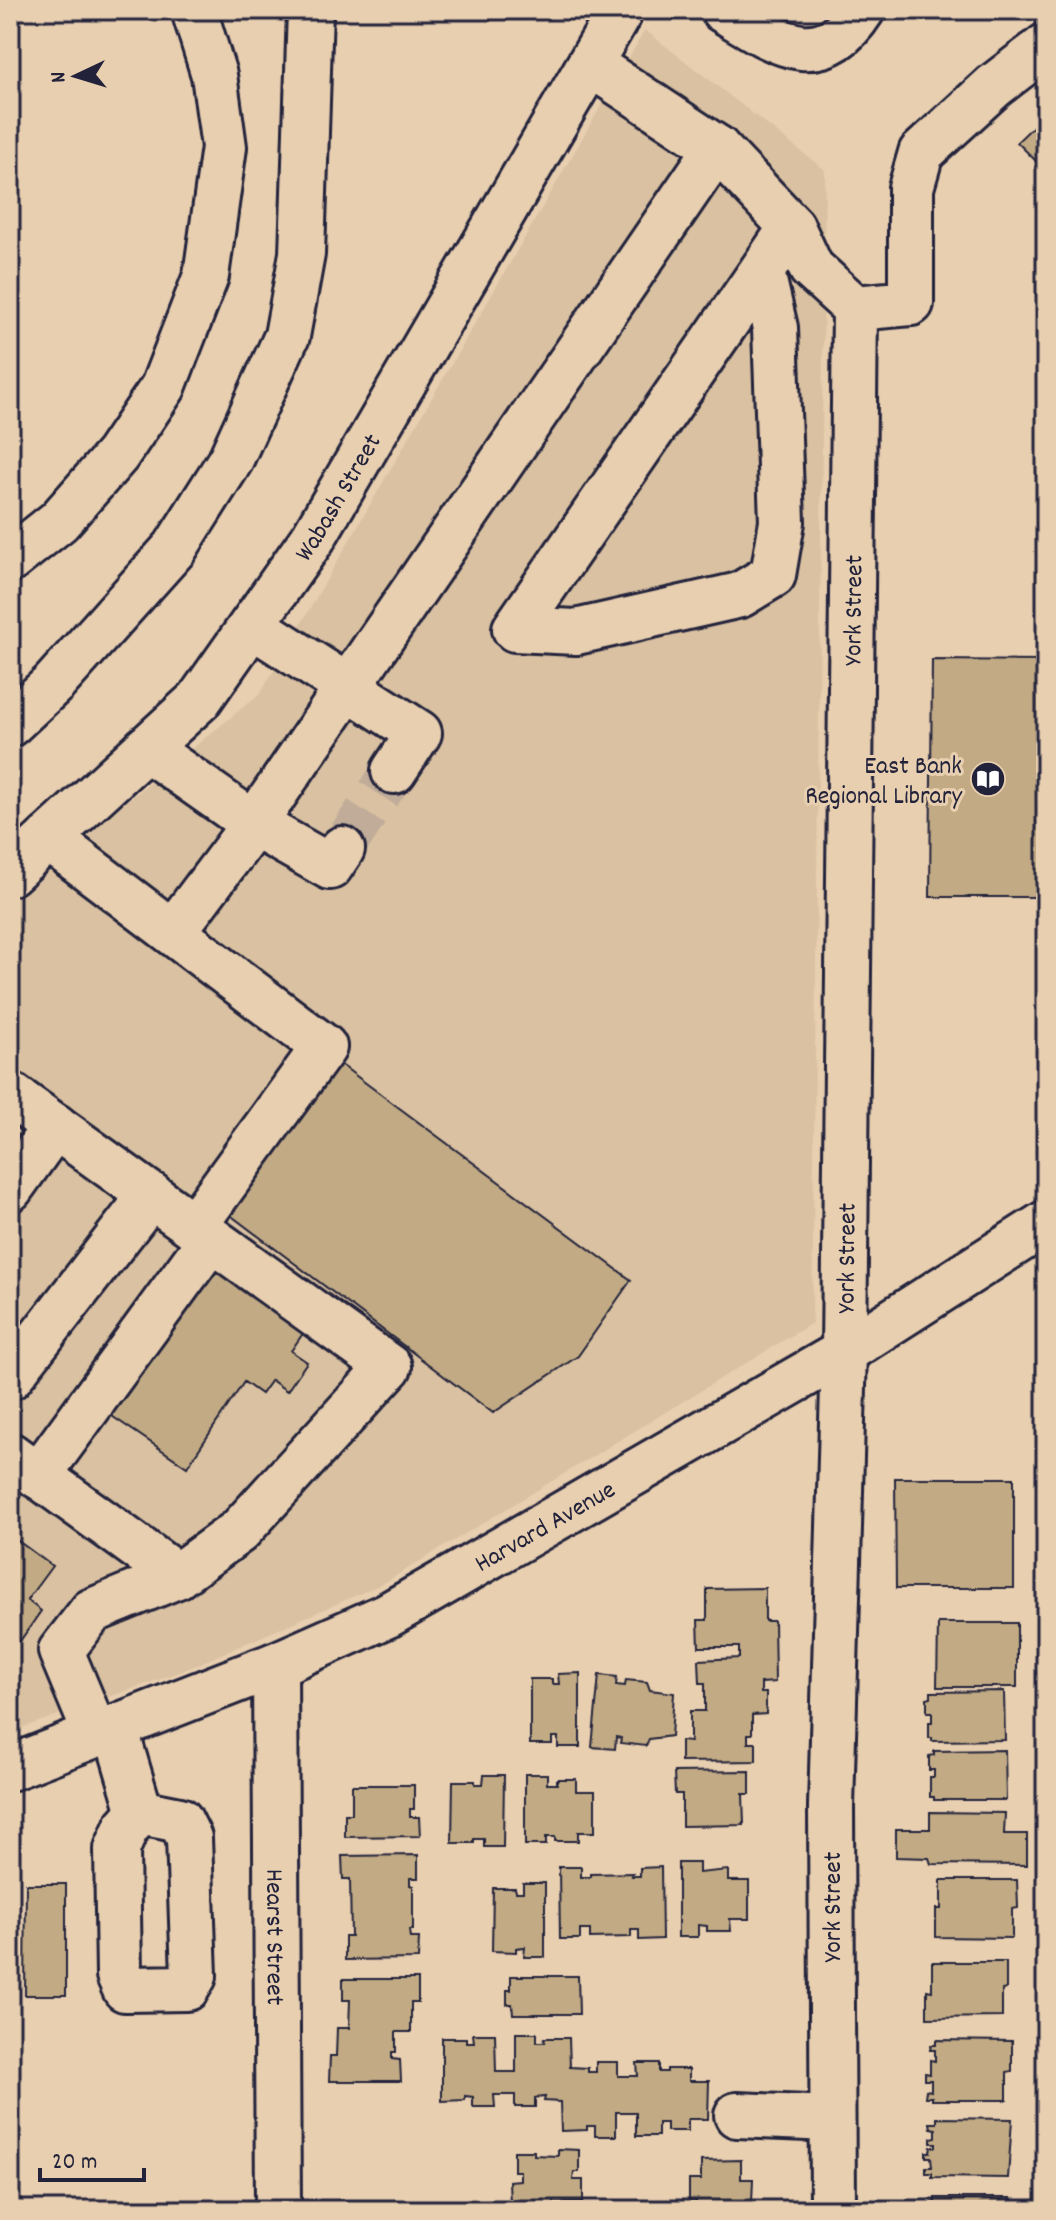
<svg xmlns="http://www.w3.org/2000/svg" width="1056" height="2220" viewBox="0 0 1056 2220" font-family="Dekko,sans-serif">
<style>
.built{fill:#d9c1a1}
.building{fill:#c2ab84;stroke:#22223b;stroke-width:2}
.lines{fill:none;stroke-linecap:round;stroke-linejoin:round}
.minor-tunnel{stroke:#c0ac99;stroke-width:44;stroke-dasharray:44 22;stroke-linecap:butt}
.minor-casing{stroke:#22223b;stroke-width:50}
.highway-casing{stroke:#22223b;stroke-width:50}
.minor{stroke:#e8cfb0;stroke-width:44}
.highway{stroke:#e8cfb0;stroke-width:44}
.labels{text-anchor:middle;stroke-width:6;stroke-linejoin:round;paint-order:stroke}
.street-label{font-size:26px;fill:#22223b;stroke:#e8cfb0}
.poi-label{font-size:26px;fill:#22223b;stroke:#e8cfb0;text-anchor:end}
</style>
<rect width="100%" height="100%" fill="#e8cfb0"/>
<filter id="ink" filterUnits="userSpaceOnUse"><feTurbulence type="fractalNoise" baseFrequency=".0125" numOctaves="2"/><feDisplacementMap in="SourceGraphic" scale="16" xChannelSelector="R" yChannelSelector="G"/><feConvolveMatrix kernelMatrix="1 2 1 2 8 2 1 2 1" color-interpolation-filters="sRGB"/></filter>
<g filter="url(#ink)">
<path class="built" d="M645,30L825,170L812,1323L384,1583L180,1672L10,1732V901L91,830L261,693Z"/>
<path class="building" d="M1046,114V171L1017,142Z
M932,660L1046,661V897H930Z
M340,1064L631,1280L578,1356L493,1413L229,1214Z
M211,1242L308,1326L291,1351L307,1362L287,1391L271,1380L261,1394L244,1382L187,1467L100,1408Z
M895,1478H1014V1588H896Z
M10,1535L52,1566L27,1600L41,1611L20,1641L10,1634Z
M765,1588V1621H774L775,1682L761,1683V1693H766V1714L752,1715V1734H748V1743H756V1761L681,1762V1741L690,1742V1711H705V1683H700L699,1660L739,1658V1647H699L698,1620H707V1589Z
M938,1623H1017V1687H937Z
M580,1673V1747H558V1737H552V1744H530V1679H552V1684H559L558,1674Z
M599,1675L617,1677L616,1685L625,1686L626,1680L647,1682L650,1690L674,1693L671,1736L649,1739L646,1746L620,1743L621,1738L616,1737L615,1749L592,1747Z
M1004,1691L1005,1740L932,1741V1738H929V1722H932V1712H927V1698L931,1697V1692Z
M1005,1750L1006,1800H934V1797H930V1777H934V1770H929V1756L934,1755V1751Z
M750,1771V1794H743L744,1825L682,1826V1794H675L674,1772Z
M525,1774H547V1784H557V1779H576V1791H595V1832H578V1841H555V1837H546V1845H525Z
M484,1775H504L503,1847H484V1839H474V1843H452L453,1781H475V1784H483Z
M352,1785H414V1809H410V1817H419L420,1836L345,1837V1814H352Z
M930,1812L1005,1813L1004,1834H1027V1865L931,1864L929,1858L896,1857V1829H930Z
M418,1855V1878H410V1885L413,1886V1930H409L410,1938H419L418,1959L345,1960V1936H351L350,1879H343L342,1856Z
M678,1863H699V1873L728,1870V1881H749V1919H730L731,1931H707V1926L698,1925V1937H678Z
M559,1867H581V1877H591V1874L633,1873L632,1876H640V1868L661,1867L662,1939L639,1940V1930H631V1937L590,1938V1930H580V1939H560Z
M941,1880H1017L1018,1908L1012,1909V1938L936,1937V1909H941Z
M523,1883H545V1957H524L525,1947L516,1948V1952L492,1951L493,1888H515L516,1892H523Z
M26,1884H66V1995H25Z
M932,1962H1006V1989L1002,1990V2017L927,2018V1990L932,1991Z
M511,1976H578L579,2014H513L512,2004H507V1990H511Z
M343,1979H418V2002H411V2032H396V2052H392V2059L400,2060L401,2081H329L330,2056H336L337,2028H349L350,2000H343Z
M516,2033H537V2042H545L544,2038H569L570,2067L588,2068V2072H596V2062H618V2076H638L637,2063H659V2072H667V2069H689V2081H709L708,2119H688V2131H667V2123H658V2136H636V2112H616V2136H595V2126H587V2130L561,2131L560,2102L544,2101L545,2097L535,2098V2107H515V2095H494L495,2107H473V2097L465,2096V2100L442,2101V2038H466V2042H474L473,2034H495L496,2072H516Z
M936,2040L1012,2041V2071L1007,2072V2100H932V2097H925L926,2090L931,2091V2080H925V2073L930,2074V2060L935,2061V2050H930L931,2045H936Z
M937,2118L1012,2119L1008,2178L932,2177V2173H926V2167H932L931,2157H926V2152H930L931,2147H936V2143H931V2138L936,2137V2129L931,2128L930,2123H937Z
M558,2149L579,2150V2172H574L573,2180H583V2202H554V2210H521V2203H510L509,2181L520,2180V2171H514V2151H534V2155L558,2156Z
M741,2160V2179H753L752,2202H745V2208L758,2210H683H696V2201H689V2180H701V2161Z
M935,2198H1011V2210H935V2206L931,2207L930,2203L935,2202Z"/>
<g class="lines">
<path class="minor-tunnel" d="M342,849L394,771"/>
<g class="minor-casing">
<g id="minor">
<path d="M723,10C773,40 820,76 862,10"/>
<path d="M590,64L717,148L792,227L811,268L855,308L911,303V188L921,153L994,86L1046,46"/>
<path d="M762,272L775,328L782,522L773,575L740,595L576,632L515,629L792,227"/>
<path d="M252,625L419,733L394,771"/>
<path d="M146,748L254,824L330,867L342,849"/>
<path d="M48,838L324,1047L194,1226"/>
<path id="s1" d="M10,873L199,700L313,538L621,10"/>
<path d="M173,932L254,824L717,148"/>
<path d="M10,1094L389,1367L239,1531L177,1576L92,1611L61,1651L96,1735"/>
<path d="M10,1189L55,1126"/>
<path d="M10,1377L151,1195"/>
<path d="M10,1455L177,1576"/>
<path d="M38,1476L211,1239"/>
<path id="s2" d="M275,1665L278,2210"/>
<path d="M115,1727L140,1812"/>
<path id="s3" d="M10,1768L275,1665L388,1615L844,1352L1046,1223"/>
<path d="M140,1812L180,1820L189,1838L194,1976L187,1988L125,1989L119,1975L117,1849L126,1828Z"/>
<path d="M737,2115L832,2119"/>
<path id="s4" d="M833,2210L831,1807L844,1352L855,308"/>
</g>
</g>
<g class="highway-casing">
<path id="highway" d="M10,560L59,521L117,455L163,387L206,276L224,147L214,75L194,10
M10,724L54,683L175,548L231,459L287,336L302,254L310,10"/>
</g>
<use href="#minor" class="minor"/>
<use href="#highway" class="highway"/>
</g>
</g>
<defs>
<g id="library-disc" transform="scale(1.8)"><circle r="9.5" fill="#22223b" stroke="#e8cfb0"/><path d="M-6-4Q-3-5.5-.7-3.5V5Q-3 3-6 4ZM6-4Q3-5.5 .7-3.5V5Q3 3 6 4Z" fill="#fff"/></g>
</defs>
<g fill-rule="evenodd">
<use href="#library-disc" x="988" y="779"/>
</g>
<g class="labels">
<g class="street-label">
<text dy="9" stroke="none"><textPath href="#s1" startOffset="502">Wabash Street</textPath></text>
<text dy="9" stroke="none"><textPath href="#s4" startOffset="1600">York Street</textPath></text>
<text dy="9" stroke="none"><textPath href="#s4" startOffset="952">York Street</textPath></text>
<text dy="9" stroke="none"><textPath href="#s3" startOffset="588">Harvard Avenue</textPath></text>
<text transform="translate(831 1907) rotate(-90)" y="9">York Street</text>
<text dy="9" stroke="none"><textPath href="#s2" startOffset="272">Hearst Street</textPath></text>
</g>
<g class="poi-label">
<text x="962" y="773">East Bank<tspan x="962" dy="30">Regional Library</tspan></text>
</g>
</g>
<rect width="1056" height="2220" fill="none" stroke="#e8cfb0" stroke-width="40"/>
<rect x="20" y="20" width="1016" height="2180" fill="none" stroke="#22223b" stroke-width="3" filter="url(#ink)"/>
<g transform="translate(76 76) rotate(266)" stroke="#e8cfb0" stroke-width="6" paint-order="stroke">
<path d="M0-6L14 30L0 20L-14 30Z" fill="#22223b"/>
<text y="-12" font-size="22" font-weight="bold" text-anchor="middle" fill="#22223b">N</text>
</g>
<path d="M40 2168v12h104v-12" fill="none" stroke="#22223b" stroke-width="4"/>
<text x="52" y="2168" font-size="24" fill="#22223b" stroke="#e8cfb0" stroke-width="6" paint-order="stroke">20 m</text>
</svg>
